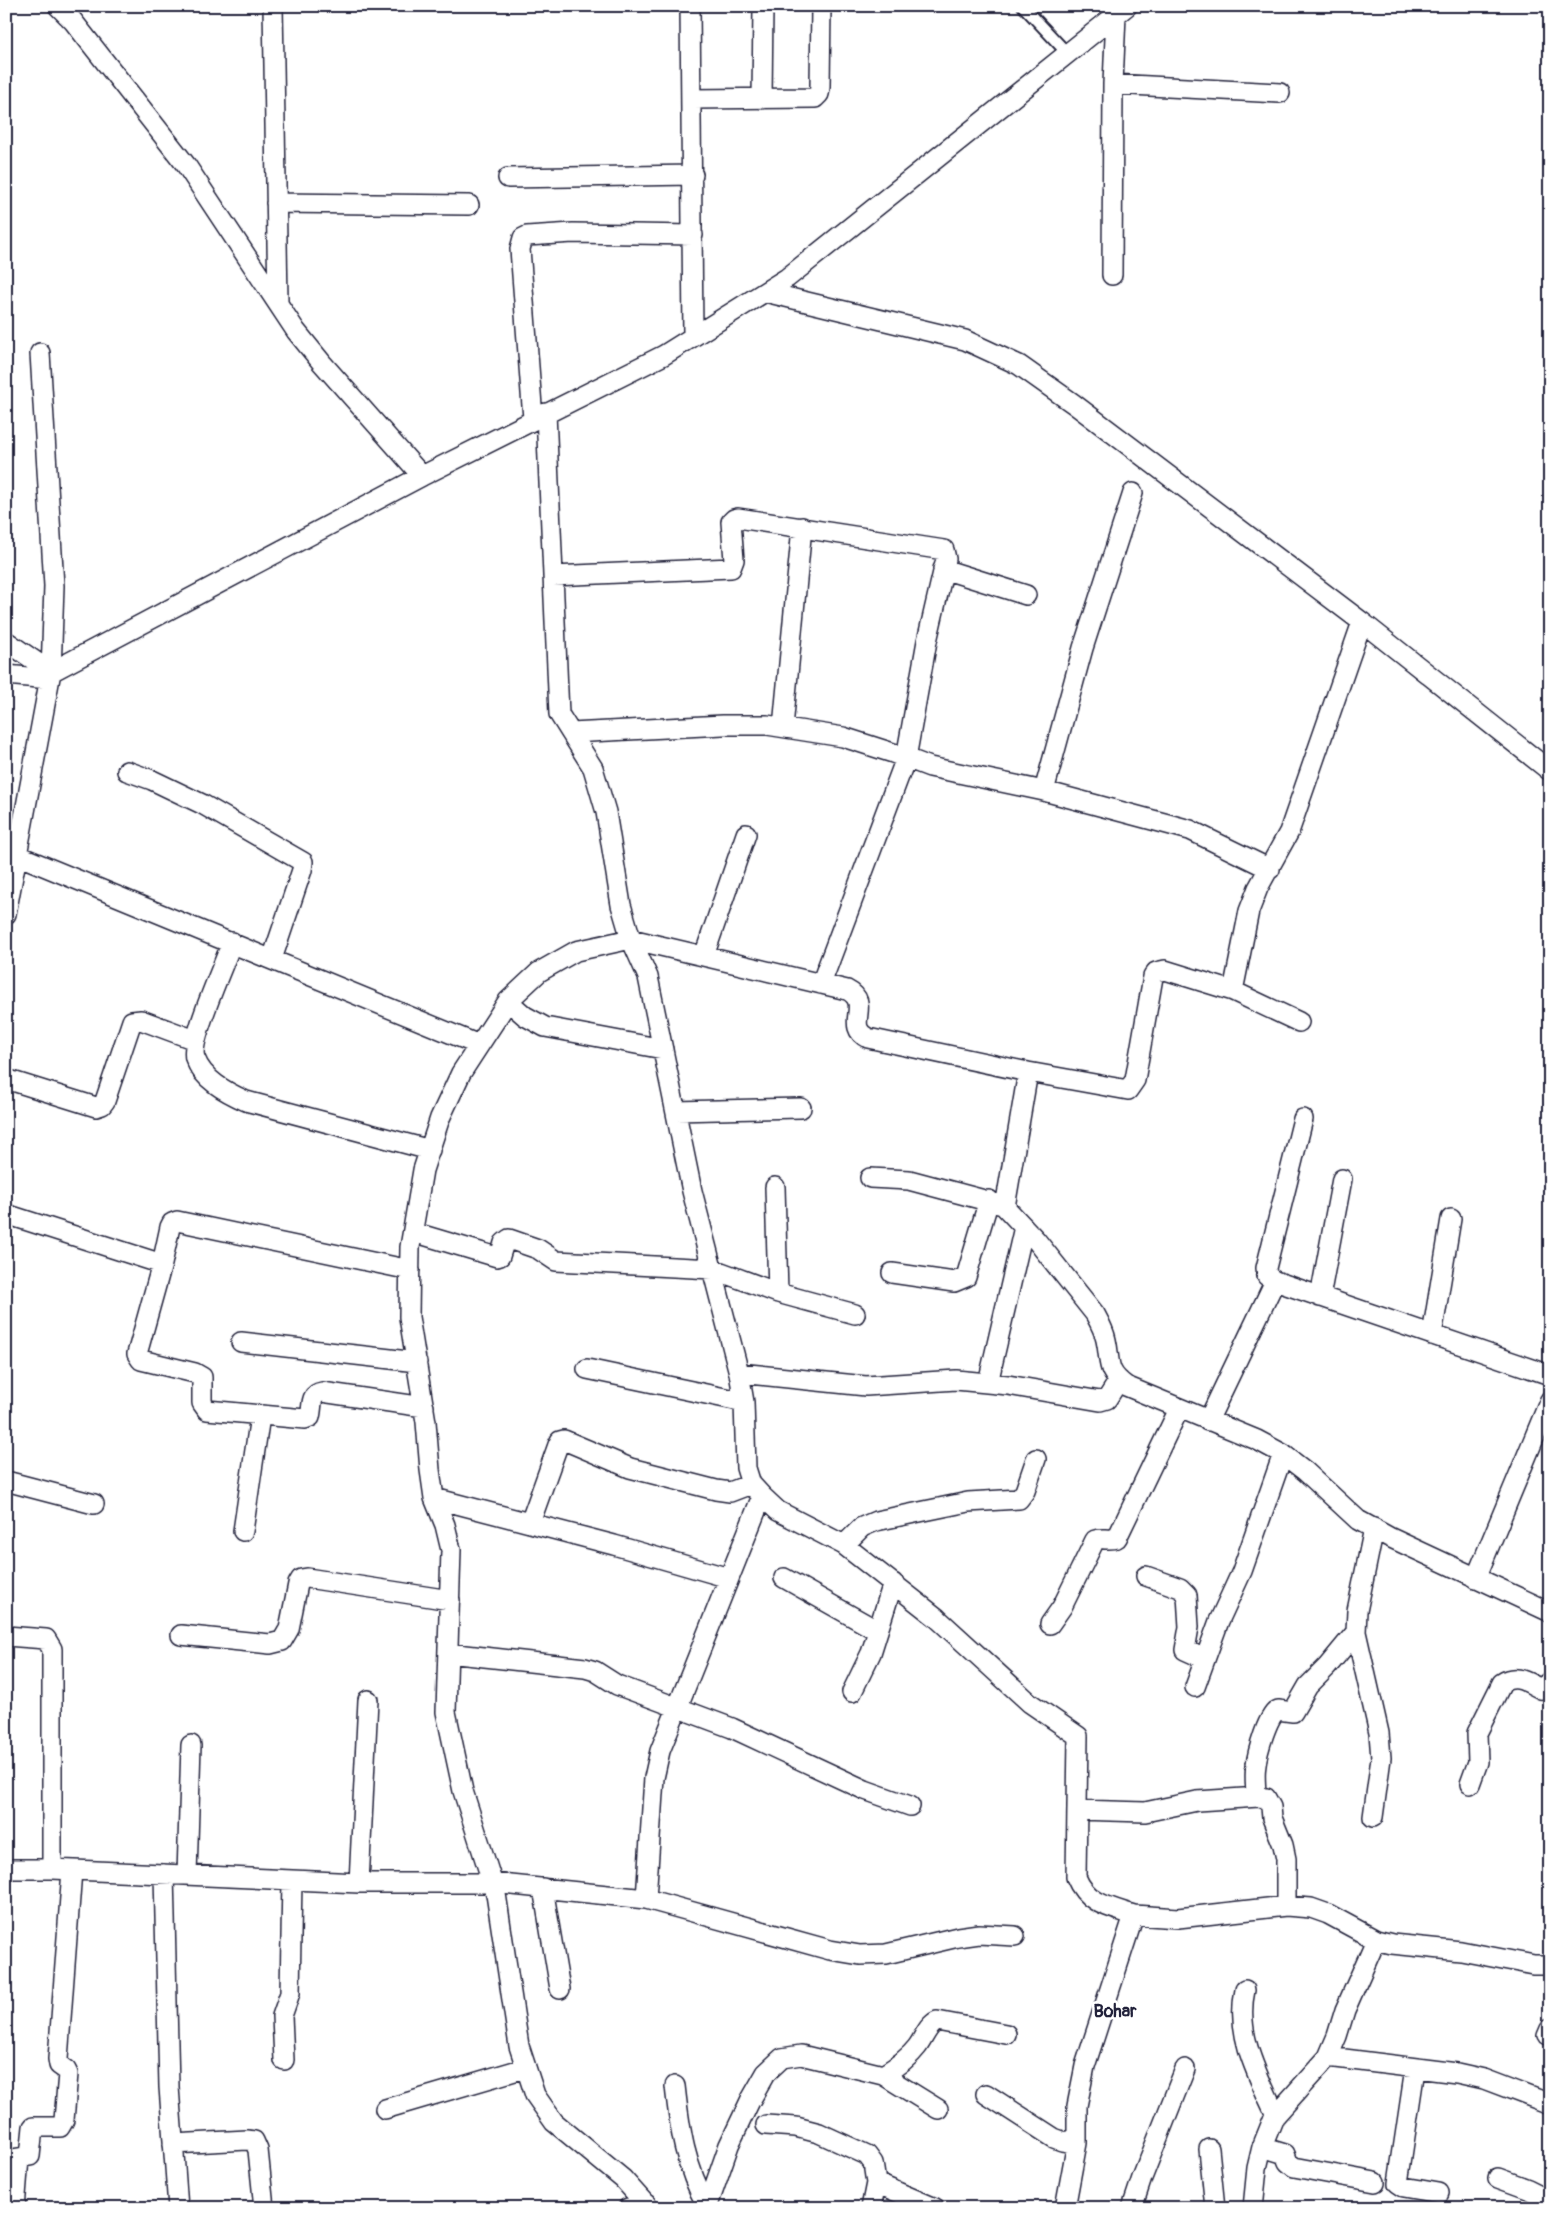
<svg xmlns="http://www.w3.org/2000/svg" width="1556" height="2214" viewBox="0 0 1556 2214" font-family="Pangolin,sans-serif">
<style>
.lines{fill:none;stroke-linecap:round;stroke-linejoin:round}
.lane-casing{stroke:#22223b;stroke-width:14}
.street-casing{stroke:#22223b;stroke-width:22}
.lane{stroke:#fff;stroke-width:10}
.street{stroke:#fff;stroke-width:19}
.labels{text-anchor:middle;stroke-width:5;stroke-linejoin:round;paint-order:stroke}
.quarter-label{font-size:18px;font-weight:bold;fill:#22223b;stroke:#fff}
</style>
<rect width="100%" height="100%" fill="#fff"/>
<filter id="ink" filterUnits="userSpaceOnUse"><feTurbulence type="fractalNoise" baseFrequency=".02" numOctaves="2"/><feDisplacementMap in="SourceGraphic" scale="10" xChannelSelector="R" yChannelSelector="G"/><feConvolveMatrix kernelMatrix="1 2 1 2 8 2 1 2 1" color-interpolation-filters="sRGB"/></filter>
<g filter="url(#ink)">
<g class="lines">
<g class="lane-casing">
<path id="lane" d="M1023,6L1067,53"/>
</g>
<g class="street-casing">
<path id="street" d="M58,6L73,21L186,165L296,331L322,363L422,476
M273,6L278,301
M690,6L693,336
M1113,84L1280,93
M692,99L815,98L819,94L820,87L821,6
M762,99L763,6
M508,178L693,175
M276,203L469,205
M1112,275L1113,84L1116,15
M765,292L965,340L1019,365L1074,404L1362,622L1550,771
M40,353L54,586L51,672
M546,413L559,714L593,768L606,812L621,905L631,939L648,977L692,1191L739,1373L744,1402L746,1468L751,1484L762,1496L778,1511L844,1545L937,1618L1030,1703L1078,1736L1076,1877C1087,1904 1109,1907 1134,1915L1085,2066L1077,2106V2143L1065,2208
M533,419L520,249L523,238L527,236L573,233L693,235
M943,569L1026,595
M553,576L731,568L734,560L731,522L734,519L738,518L944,550L946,559L927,641L906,758L821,984
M6,641L51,672L6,914
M51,672L422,476L664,355L787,278L1127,6
M6,675L49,679
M783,727L802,527
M571,733L723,725H767L843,737L893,753L930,767L1044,791L1190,830L1270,869
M127,771L152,780L202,804L303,862L302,870L272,959
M1044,791L1083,648L1133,493
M17,855L479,1045
M232,942C225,962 189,1041 195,1058C203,1080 226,1092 246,1101L430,1150
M704,956L746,834
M1233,991L1299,1022
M508,1001L525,1016L545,1027L663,1049
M1028,1072L1128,1090L1135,1080L1153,977L1156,972L1165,970L1233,991L1249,911L1258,888L1289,832L1362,622
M6,1079L96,1107L102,1105L105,1101L132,1021L141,1020L195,1040
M676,1111L801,1108
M870,1178L909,1180L999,1204
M775,1187L778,1293
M6,1214L162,1264L170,1227L172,1223L177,1221L410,1270
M413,1232L497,1257L500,1256L504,1243L509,1239L538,1249L556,1261L713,1269L778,1293L855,1314
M162,1264L137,1354L141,1360L195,1373L202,1377V1403L207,1410L305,1419L310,1417C313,1407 309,1394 322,1392L424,1407
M892,1273L954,1282L966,1277L989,1200
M1275,1281L1267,1276L1266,1268L1303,1119
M1320,1297L1342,1179
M1432,1335L1451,1219
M241,1342L417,1362
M587,1369L744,1402
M739,1373L866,1386L956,1380L1008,1385L1100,1401L1107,1399L1119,1380
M988,1383L1024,1227
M1208,1421L1275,1281L1550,1375
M6,1481L94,1504
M434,1498L614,1545L729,1578
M530,1523L558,1445L560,1441L564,1440L630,1468L716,1490L730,1492L751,1484
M243,1531L260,1416
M844,1545L862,1527L876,1521L968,1502L1019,1499L1025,1491L1036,1459
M1146,1576L1180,1588L1187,1595L1189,1627L1185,1650L1205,1659
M784,1578L878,1631
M1476,1578L1550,1400
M1050,1624L1062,1607L1095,1540C1102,1537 1109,1541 1117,1538L1179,1409
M181,1635L270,1644L282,1641L289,1629L298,1584L301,1579L307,1578L450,1600
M6,1636L46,1639L52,1649V1869
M448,1653L585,1668L595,1671L617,1685L732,1728L865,1790L910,1806
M1195,1687L1219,1621L1242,1571L1283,1454
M852,1692L871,1653L893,1583
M1470,1784L1478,1762L1477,1733L1502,1683C1516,1673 1528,1683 1541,1689L1550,1681
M1256,1797C1256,1786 1254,1775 1256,1765C1257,1754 1268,1713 1278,1710L1293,1712L1308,1686L1327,1667L1356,1632
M1077,1810L1145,1812L1197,1801L1259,1797L1266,1798L1271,1807L1272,1818L1283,1845L1286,1859V1906
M1373,1817L1381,1758L1379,1733L1356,1632L1357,1611L1374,1528
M6,1869H52L359,1883H493L646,1899L830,1950L860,1955L886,1954L958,1937L979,1934L1015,1936
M164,1874L169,2087L178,2208
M187,1875L191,1745
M359,1883L368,1700
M543,1888L560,1989
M646,1899L654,1778L660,1751L762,1496
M1134,1915L1178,1918L1286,1906L1311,1908L1328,1914L1376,1940L1392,1944L1461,1951L1534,1965H1550
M1245,1990C1235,2034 1258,2076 1276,2115
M1547,2036L1550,2029
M1328,2057L1457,2073L1484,2079L1550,2104
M284,2060L282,2016L290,1993L292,1880
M1415,2069L1398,2183L1404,2187L1439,2193
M883,2075L938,2109
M675,2086C680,2131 685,2166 707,2206
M986,2094L1054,2138L1062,2141L1077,2143
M385,2109L525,2068
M766,2125L796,2127L819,2133L867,2155L873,2163L876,2183
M173,2144L247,2140L254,2141L258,2150L264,2208
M1262,2147L1285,2154L1288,2162L1294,2167L1375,2182
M1209,2149L1215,2208
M6,2160L30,2156L33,2127H60L64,2120L68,2074L66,2070L59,2065L58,2059L72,1870
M1498,2178L1528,2189L1550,2200
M15,2208L19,2158
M628,2208L646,2204
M649,2208L623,2179L554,2122L535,2095L519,2046L496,1894L463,1791L446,1712L451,1550L445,1525L434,1498L430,1470L426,1422L409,1317L410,1247L423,1170L440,1118L461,1073L508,1001L539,972L576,951L631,939L847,990C873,1003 843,1026 868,1038L1028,1072L1005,1207L1036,1240L1095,1314C1100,1323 1104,1330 1106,1340C1111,1362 1105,1371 1126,1386L1257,1440L1283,1454L1305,1471L1358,1520L1389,1537L1550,1612
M707,2208L729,2145L750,2101L766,2073L782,2058L801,2055L883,2075C896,2067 908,2059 917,2047C924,2038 927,2026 937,2021L1006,2034
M871,2208L876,2183L935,2208
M1132,2208L1142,2178L1185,2069
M1253,2208L1257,2168L1262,2147L1274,2117L1328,2057L1337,2036L1345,2010L1376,1940"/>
</g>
<use href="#lane" class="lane"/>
<use href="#street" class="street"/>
</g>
</g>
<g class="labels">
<g class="quarter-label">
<text x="1115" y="2017">Bohar</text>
</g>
</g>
<rect width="1556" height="2214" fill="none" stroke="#fff" stroke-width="25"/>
<rect x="12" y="12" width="1531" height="2189" fill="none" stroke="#22223b" stroke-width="2" filter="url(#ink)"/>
</svg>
